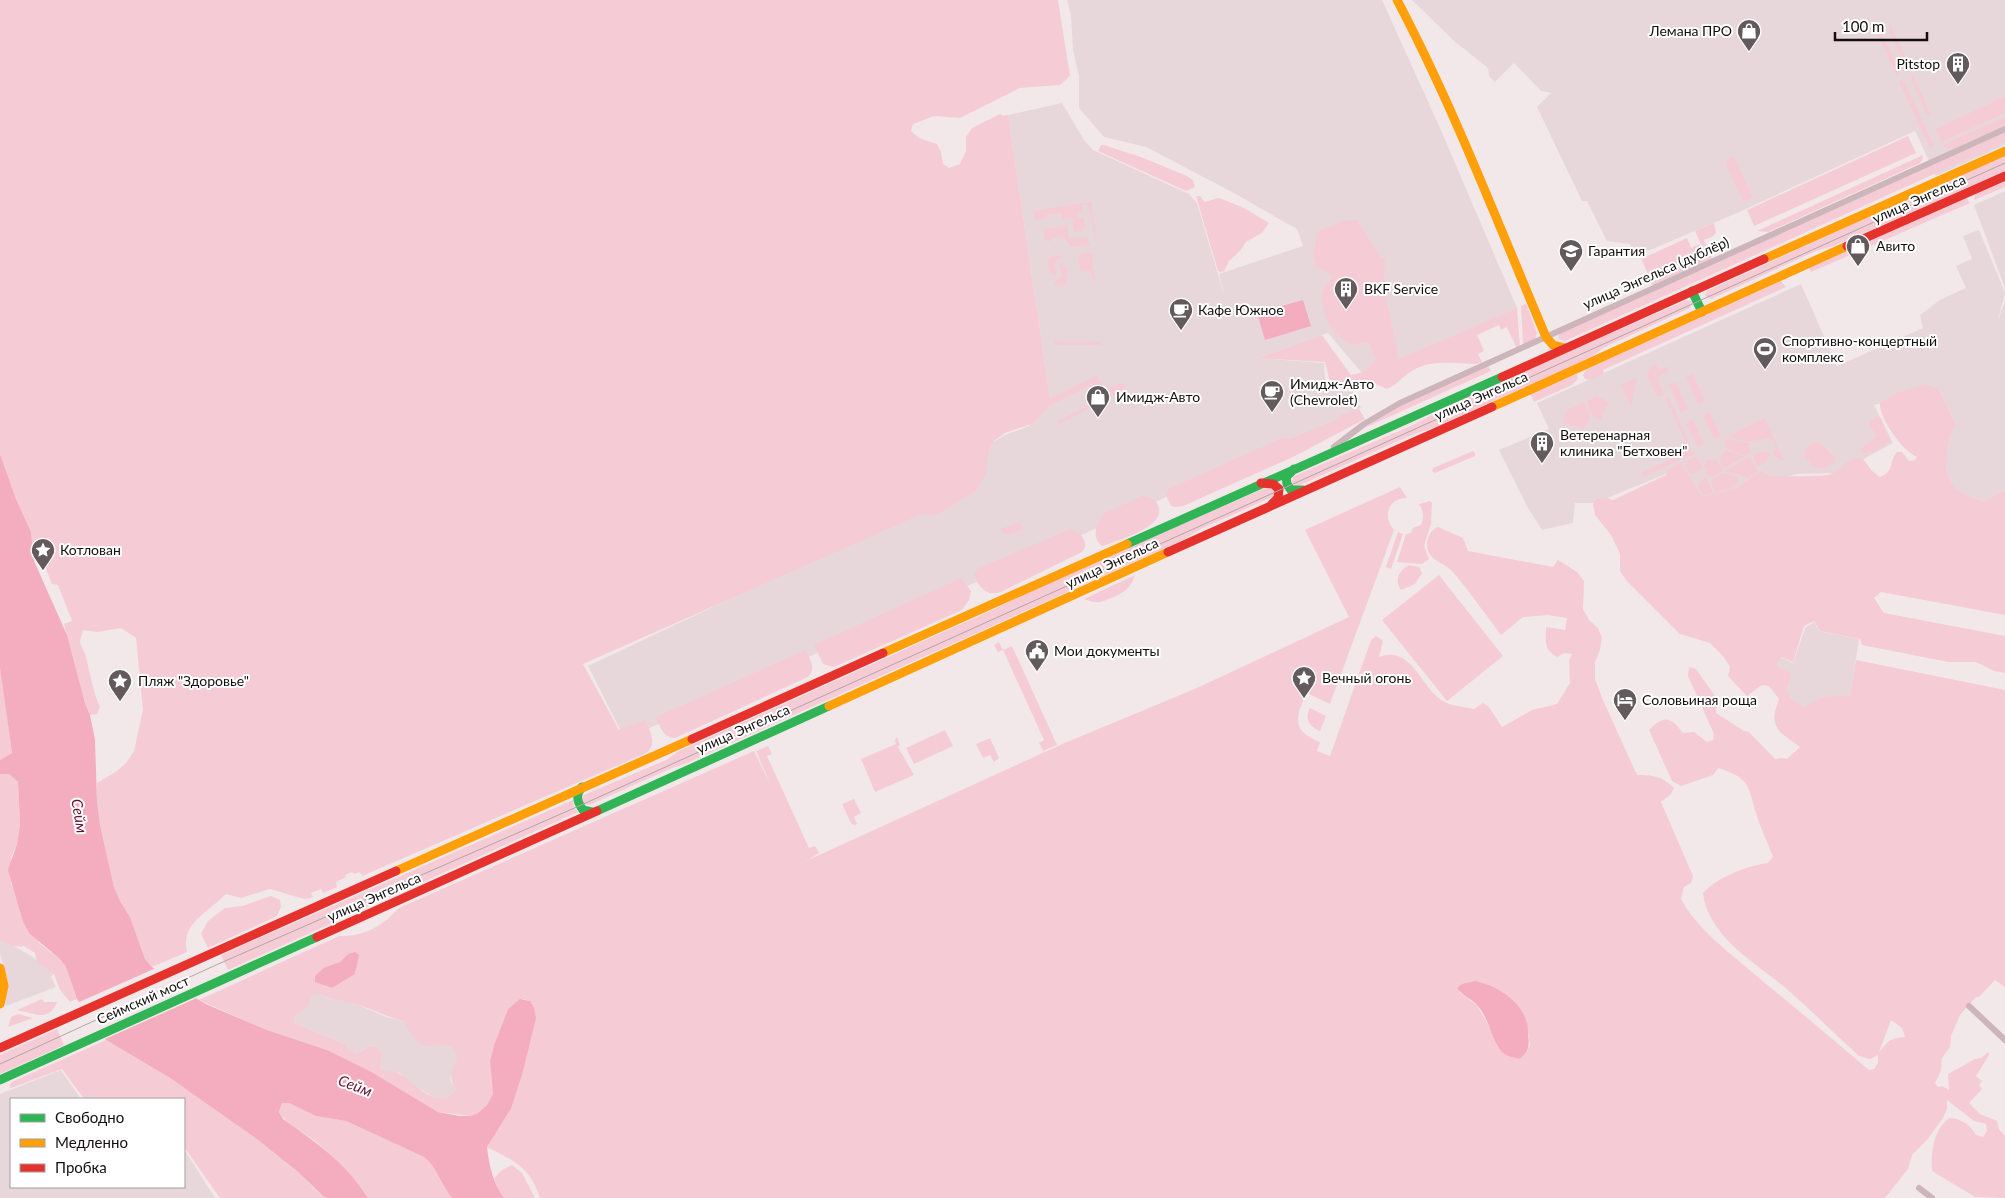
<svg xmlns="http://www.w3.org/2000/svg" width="2005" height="1198" viewBox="0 0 2005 1198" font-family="Lato,sans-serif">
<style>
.built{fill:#e8d7da}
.green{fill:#f5ccd5;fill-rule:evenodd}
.water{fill:#f4adbf}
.pier{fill:#f2e8ea}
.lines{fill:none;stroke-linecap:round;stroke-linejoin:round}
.street{stroke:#ccb6bb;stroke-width:6}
.fast{stroke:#30b455;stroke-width:9}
.slow{stroke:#ff9f0a;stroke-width:9}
.jam{stroke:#e5322d;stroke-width:9}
.tram{stroke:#b2a5a8;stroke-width:1}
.labels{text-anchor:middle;stroke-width:4;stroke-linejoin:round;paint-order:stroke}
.poi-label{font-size:14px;fill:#140e0f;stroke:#fff;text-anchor:start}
.street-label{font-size:14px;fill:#140e0f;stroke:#fff}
.water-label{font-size:15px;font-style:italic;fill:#691332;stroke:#fff}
</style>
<rect width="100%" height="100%" fill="#f2e8ea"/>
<path class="built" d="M1067,0H1382L1440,128L1517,308L1367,379L1328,333L1257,358L1324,363L1326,390L1353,392L1361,408L1341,416V419L625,739L588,666L981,480L985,447L1005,435L1029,426L1031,423L1034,406L1050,398L1008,115L1062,103L1084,140L1093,150L1189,194L1197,203L1225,298L1219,274L1303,246L1297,229L1232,192L1146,147L1104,137L1079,108V76L1073,50L1071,15Z
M1412,0H2005V145L1936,176L1915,131L1737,213L1636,256L1630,244L1607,241L1587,201H1582L1537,107L1551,93L1541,91L1514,63L1495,82L1489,76L1488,68L1454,41Z
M2005,191V288L1974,205Z
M1979,230L2005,293L1998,320L2005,301V490L1995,497L1985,501L1963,495L1955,489L1947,477L1946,461L1949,435L1956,425L1939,389L1874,405L1893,443L1838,473L1797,474L1684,503L1666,474L1595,503H1575L1573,523L1542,530L1528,508L1499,450L1549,429L1537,403L1801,284L1837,366L1923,328L1920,315L1940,300L1966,288L1956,266L1972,259L1963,236Z
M1814,622L1819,631L1859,639L1850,697L1806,708L1790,698L1791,696L1783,691L1776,667L1780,657L1793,663L1805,628Z
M0,937L55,971L51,977L56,987L6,1006L3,999L4,967L0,954Z
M317,992L325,997L359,1005L386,1017L404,1022L414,1037L430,1046L444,1043L448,1045L456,1051L458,1056L450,1078L451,1082L456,1090L454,1094L441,1099L433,1097L412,1084L400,1073L383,1071L380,1068L382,1054L368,1047L357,1054L349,1050L345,1044L295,1023L294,1017L296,1013L307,1007L313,995Z
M61,1070L81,1099H11V1187H184V1149L215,1198H0V1094Z"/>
<path class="green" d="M0,0H1058L1070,76L1060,85L1020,88L960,118L934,116L913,124L911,131L919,138L937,144L941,152L943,164L949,168L960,164L966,151V137L972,128L1000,114L1003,116L1008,115L1050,398L1097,375L1104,390L1120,383L1124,384L1135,407L1133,408L1123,390L1060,424L1058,421L1097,401L1089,386L1049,406L1034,423L1005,433L995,440L989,448L986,473L977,490L938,514H922L583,664L619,730L645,720C650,731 658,744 646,753L362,876L360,872L354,874L352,872L345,875L346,877L336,882L337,887L323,893L321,889L311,893L313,897L304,899L270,889L241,898L226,894C209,912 180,923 187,952L152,967L145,959L130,917L120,901L114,887L100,825L97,801V783L117,771L126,763L134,751L143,710L136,638L121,628L97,632L83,630C82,634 80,639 80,642C81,647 85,652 86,657C90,673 93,692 100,707L97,714L90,715L85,703L64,624L72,621L58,585L52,584L42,559L34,561L31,532L16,499L0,454Z
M1891,26L1911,70L1906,68L1889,31Z
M1879,31L1882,33L1900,71L1897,76L1877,33Z
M1913,75L1931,115L1926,114L1911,79Z
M1901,80L1905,82L1934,146L1930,148L1899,82Z
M2005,96V113L1941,142L1936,129Z
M2005,117V125L1954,148L1949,149L1942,145Z
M2005,130V142L1565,341L1558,339L1559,334Z
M1908,136L1916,153L1754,226L1747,210Z
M1101,145H1104L1141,157L1187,176L1193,180L1195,187L1186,191L1098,151Z
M2005,154V173L1833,246L1816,251L1711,299L1705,296L1707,291Z
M1923,155L1922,161L1918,164L1768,232L1757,231Z
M1734,156L1753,198L1746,201L1742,199L1726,165L1728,159Z
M2005,178V187L1974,200L1975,192Z
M1196,196H1200L1205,202L1218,198L1222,199L1244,208L1269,223L1262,233L1246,242L1240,251L1229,261L1224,271L1221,272L1218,271Z
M1965,196L1970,203L1811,272L1808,266Z
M1091,202L1097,244L1088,204L1082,205L1083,211L1077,213L1078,218L1084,217L1085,227L1083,231L1074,232L1072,218L1062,219L1061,213L1047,215V218L1035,220L1033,211Z
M1357,220L1382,258H1385L1384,290L1399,359L1517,308L1520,347H1516L1507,327L1501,330L1499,325L1477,335L1484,351L1478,354L1482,362L1476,364C1454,363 1429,359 1410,372C1401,378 1397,385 1387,389C1369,381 1358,378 1340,385L1330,382L1325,362L1257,358L1322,335L1351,375C1367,371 1367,372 1376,358L1368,342L1350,345C1335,332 1326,327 1323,306C1323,302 1321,298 1322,294C1323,286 1329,284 1332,277L1328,272L1317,268L1313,256L1318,231L1344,221Z
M1714,223L1716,233L1712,237L1704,240L1708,250L1704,252L1695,231Z
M1067,225L1069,238H1087L1090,245L1071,247C1065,237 1059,232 1049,242L1044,240V229Z
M1687,238L1691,248L1699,244L1703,253L1650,278L1641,259Z
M1088,252L1092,255L1095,281L1092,280L1090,270L1080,271L1078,255Z
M1709,252L1713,260L1653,287L1650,280Z
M1060,255L1064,258L1058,259L1055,263V267L1058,275L1055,276L1049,271L1047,261L1051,257Z
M1059,264H1063L1066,267L1067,282L1063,285L1055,286L1054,282L1062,276Z
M1781,281L1786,287L1603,370L1604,374L1590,380L1585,379L1583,375L1587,369Z
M1687,300L1692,302L1690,308L1603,348L1593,356L1436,427L1414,434L1298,486H1295L1292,482L1294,476L1411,426L1467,396Z
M1526,304L1537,333L1535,339L1523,345L1521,306Z
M1053,341L1101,342V345H1056Z
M1656,364L1659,370L1667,366L1669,371L1658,377L1657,379L1664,394L1657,397L1647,375L1649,369Z
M1488,366L1491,371L1362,429L1403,403Z
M1577,374L1578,379L1572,385L1534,402L1530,394Z
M1693,374L1705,401L1698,405L1686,377Z
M1637,377L1631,406L1621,385Z
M1676,382L1688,409L1681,413L1669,385Z
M1925,384L1939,389L1956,425C1949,436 1948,442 1947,455C1943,485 1958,495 1985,501L2005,490V615L1881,592L1874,598L1884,613L2005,636V673L1994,671L1976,662H1948L1862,645L1860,639L1820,631L1814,621L1804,626L1793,662L1781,657L1777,664V667L1791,673L1787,690L1792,699L1805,707C1822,696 1830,695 1850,696L1856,660L2005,690V987L1995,980L1979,997H1976L1960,1015L1951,1036L1950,1047L1942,1058L1941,1071L1935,1083L1938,1087L1942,1086L1949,1090L1948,1074L1975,1059L1981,1058L1988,1052L1989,1055L1976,1076L1982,1081L1979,1085L1982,1089L1969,1103L1980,1114L1997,1121L1999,1129L2005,1136V1198L1975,1197L1932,1171C1931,1151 1933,1131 1949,1118C1960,1118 1971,1125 1976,1135L1983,1137L1987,1131L1986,1124L1974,1121L1947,1100V1109L1943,1118L1927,1140L1912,1155L1908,1169L1885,1198H540C530,1167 514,1161 487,1147L511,1109L522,1075L530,1001L523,999L508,1009L494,1045L490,1061L493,1094L487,1105L478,1113L471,1116L438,1112L370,1071L327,1050L267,1030L199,1000L339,936C364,937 382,926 399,908L754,751L771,786L756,751L768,746L772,754L767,756L809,848L815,846L819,853L806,861L1060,745L1197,688L1349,617L1305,530L1400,487L1407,498C1388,498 1382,517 1394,530L1330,704L1307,693C1295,716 1291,731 1320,742L1317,751L1330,756L1371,640L1376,636L1383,641L1379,657C1411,645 1420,685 1441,700C1450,706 1464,707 1474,709L1483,703L1489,707L1502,727L1532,710L1557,704L1570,683L1569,660L1572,654L1565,653L1557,657C1543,649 1546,642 1546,627L1565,630L1567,618L1548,615L1523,617L1501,635C1485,614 1470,592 1453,572C1446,564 1434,562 1429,553C1424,544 1429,530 1438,527L1463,538L1468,551L1553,567L1558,560L1577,572L1584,581L1583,609L1589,620L1598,628L1602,638L1600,650L1595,662V679L1602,698L1637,775C1653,775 1662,776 1674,788L1671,794L1661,802L1693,876L1691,883L1684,887L1681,899C1697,929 1728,951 1753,973C1792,1005 1830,1037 1869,1070L1874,1069L1878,1063V1055L1870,1059L1859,1056C1835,1034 1813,1012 1789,991C1757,963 1709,939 1703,893C1716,878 1748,865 1768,863L1773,857C1768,843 1761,830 1757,816C1747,787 1753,779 1718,768L1713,775L1681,786L1672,781L1649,730C1664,714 1671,717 1683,733L1694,732L1707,742L1713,740L1714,734L1688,676L1689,667L1696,669L1720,703L1716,709V713L1744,731L1749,732L1775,759L1782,758L1787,759L1800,747C1778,730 1768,729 1779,699L1769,686L1762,685L1747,696L1728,676L1730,667L1723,656L1710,643L1680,634L1626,580L1620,571V554L1611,535L1595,515L1593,504L1596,499L1608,498L1613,500L1668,474L1666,470L1681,463L1702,497L1737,488L1761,471C1764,472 1768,475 1772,476C1775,477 1823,476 1827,475C1844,472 1843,455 1863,459L1872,471L1880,477C1896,470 1888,462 1897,452H1902L1909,461L1915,460L1917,457C1902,450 1879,419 1880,403L1896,393ZM348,954L356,965V972L327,987L320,982L325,967L340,962ZM1457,987L1526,1020L1530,1045L1524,1055L1492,1032L1477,1005L1460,993ZM317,993C330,1000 344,1001 359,1005C374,1010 388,1017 404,1022C408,1029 413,1039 421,1044C433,1051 444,1038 454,1050C464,1061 442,1070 456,1090C453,1094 451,1095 447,1097C429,1104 412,1079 398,1073C391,1069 386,1074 380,1068L382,1054L377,1047H368L357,1054L349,1050L345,1044L295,1023L294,1017L296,1014L307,1008L313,995ZM1891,1020L1902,1028L1905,1037C1889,1038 1888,1042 1879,1052Z
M1597,396L1609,402L1600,421L1593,416L1586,401Z
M1665,397L1669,398L1694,454L1643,477L1641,473L1690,450Z
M1584,402L1591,417L1584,429L1563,423L1567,410Z
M1359,409L1365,419L1293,457L1183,506L1175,507L1171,506L1166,495L1168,489L1282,438L1290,439L1340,418V415Z
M1710,412L1721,436L1714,439L1703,415Z
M1877,416L1881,418L1890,442L1873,452L1863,453L1861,451V448L1877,436L1870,426V422Z
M1765,418L1784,461L1772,455L1776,449L1774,442L1769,438L1750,442L1727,437Z
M1693,419L1704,444L1697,447L1686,423Z
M1725,439L1749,443L1750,453L1745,456L1726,448Z
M1816,442L1822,444L1835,458C1834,463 1832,465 1827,467C1817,473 1810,463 1804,456L1805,448Z
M1726,450L1745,457L1723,468L1719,458Z
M1473,451L1475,453V456L1435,473L1432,471L1433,468Z
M1764,451L1768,452L1770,456L1763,464L1757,467L1753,455Z
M1697,456L1702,467L1701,470L1690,474L1685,466L1686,461Z
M1747,458L1751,459L1758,471L1749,478L1725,471Z
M1717,459L1722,469L1721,472L1712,477L1708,475L1704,466L1706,460Z
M1724,473L1739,477L1735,487L1715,492L1711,482L1713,478Z
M1706,476L1713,493L1703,496L1697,486Z
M1266,488L1274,489V495L1272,497L1199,530L1183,540L685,764L672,768L589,805L584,803L582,799L584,795L666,760L679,751L988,612L1080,568Z
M1142,496C1148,496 1155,498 1158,505C1168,526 1121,539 1106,545L1102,546C1090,538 1097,520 1106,512Z
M1430,501L1432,503L1431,524L1424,546L1429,559L1422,564L1397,562L1406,534L1411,533L1413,528L1421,525C1424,518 1424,512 1419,504Z
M1020,522L1023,530L1008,535L1003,533L1000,529Z
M1070,529C1081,531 1090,543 1082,552L1001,592C986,597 979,587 974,575L977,569Z
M1398,532L1403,534L1391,569L1386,567Z
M1409,565L1419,567L1422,573L1415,584L1401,590C1394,581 1399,570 1409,565Z
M1135,575C1130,589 1126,591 1114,597C1100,602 1099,605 1084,599Z
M1439,575L1503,656L1447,701L1382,620Z
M961,578L971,591L969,600L962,610L834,667L823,664L814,645Z
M999,642L1003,650L1012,646L1057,745L1043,751L1039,743L1044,740L1003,650L998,652L994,645Z
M0,644L2,681L12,753L0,760V668L2,676Z
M805,650C810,659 817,668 808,677L675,738C663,738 660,726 656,717Z
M1310,708L1326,716L1320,731C1309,726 1304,719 1310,708Z
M945,730L953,746L914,764L906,748Z
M897,737L900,745L898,747L914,775L875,792L861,759L896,744L895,740Z
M990,738L999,758L994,762L990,755L983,758L976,744Z
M0,774H9L18,782L20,824L17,844L11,857V883L39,943L60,959L66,967L77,999L70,1002L60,990L54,974L37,962L35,953L24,946C15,948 7,944 0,939Z
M854,799L861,813L854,817L857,824L854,825L851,823L842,804Z
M573,800L574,808L578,812L228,970L221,955Z
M271,896L280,900L281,907L277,916L208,948L201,934L208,921L225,908L242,906Z
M42,999L44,1002H57C49,1023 34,1013 17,1010Z
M18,1014L33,1018L8,1027L11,1017Z
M57,1029L64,1045L0,1074V1055Z
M106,1040L170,1078L258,1140L298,1172L318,1192L328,1198H220L184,1147V1099H84L62,1069L11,1088L9,1086L12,1082Z
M282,1103H289L316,1116L346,1121L424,1157C437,1167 441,1185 452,1198H368C354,1176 335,1158 315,1141C303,1132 287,1125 279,1112Z
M512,1165L522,1173L535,1198H504L499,1192L494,1178L502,1170Z"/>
<path class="water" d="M1303,300L1311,326L1265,340L1257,313Z
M0,454L16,499L31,532L34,561L67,635L85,703L90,715L95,740L97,801L100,825L114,887L120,901L130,917L145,959L152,967L181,990L208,1005L267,1030L327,1050L370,1071L438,1112L459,1116H471L478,1113L487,1105L493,1094L490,1061L494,1045L508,1009L520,999L530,1001L534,1008L536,1018L522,1075L511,1109L487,1147C489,1164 493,1184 504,1198H452C441,1185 437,1167 424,1157L346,1121L316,1116L289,1103H282L279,1112L283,1119C318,1144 344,1161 368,1198H328L323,1196L298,1172L258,1140L170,1078L106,1040L97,1031L77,999L66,967L60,959L30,934L23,922L8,870L17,844L20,824L18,782L9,774H0V760L12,753L0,668Z
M355,952L359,955L355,974L332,988L315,982V976L325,967L340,962L348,954Z
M1475,981C1495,985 1519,999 1526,1020C1528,1024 1528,1030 1528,1035C1530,1046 1528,1053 1519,1059C1513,1057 1505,1056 1501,1051C1491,1038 1489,1018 1477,1005C1471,998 1462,996 1457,988L1462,984Z"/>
<path class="pier" d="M156,968L183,988L199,997L103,1040L95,1032L77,1003Z"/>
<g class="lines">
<path class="street" d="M1334,447L1364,424L1400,403L2005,129
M1969,1006L2005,1040
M1919,1188L1932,1198"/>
<path class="fast" d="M1692,291L1702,312
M1294,469L1286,477L1287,484L1291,490H1303
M1127,544L1502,377
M582,787C575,795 577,802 583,810L592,812
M597,811L829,706
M0,1080L317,937"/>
<path class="slow" d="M1397,0C1454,108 1498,224 1546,337L1553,345L1565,348
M1764,259L2005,151
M1492,407L1847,246
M883,653L1127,544
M829,706L1168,552
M396,871L692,739
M0,968L4,986L0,1004"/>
<path class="jam" d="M1847,246L2005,176
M1502,377L1764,259
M1261,483L1273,484L1279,489L1278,498L1272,504
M1168,552L1492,407
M692,739L883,653
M317,937L597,811
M0,1048L396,871"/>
<path class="tram" d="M0,1064L216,965L579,806L2005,163"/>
</g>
<defs>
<g id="shop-pin" transform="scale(1.25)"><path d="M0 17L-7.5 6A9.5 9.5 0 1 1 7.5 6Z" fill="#625a5c" stroke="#fff"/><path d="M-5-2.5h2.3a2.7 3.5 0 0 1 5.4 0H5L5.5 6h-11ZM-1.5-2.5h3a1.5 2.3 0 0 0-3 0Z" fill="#fff"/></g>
<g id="building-pin" transform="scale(1.25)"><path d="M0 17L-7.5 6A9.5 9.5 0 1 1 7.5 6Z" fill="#625a5c" stroke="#fff"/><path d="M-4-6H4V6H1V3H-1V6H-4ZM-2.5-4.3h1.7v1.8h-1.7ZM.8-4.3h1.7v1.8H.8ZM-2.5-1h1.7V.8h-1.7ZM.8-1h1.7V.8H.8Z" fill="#fff"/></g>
<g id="university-pin" transform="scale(1.25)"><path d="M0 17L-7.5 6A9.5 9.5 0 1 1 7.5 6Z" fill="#625a5c" stroke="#fff"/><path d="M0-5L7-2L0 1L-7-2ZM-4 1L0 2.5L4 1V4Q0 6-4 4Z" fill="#fff"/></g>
<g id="cafe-pin" transform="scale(1.25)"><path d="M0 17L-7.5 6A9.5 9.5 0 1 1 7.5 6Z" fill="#625a5c" stroke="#fff"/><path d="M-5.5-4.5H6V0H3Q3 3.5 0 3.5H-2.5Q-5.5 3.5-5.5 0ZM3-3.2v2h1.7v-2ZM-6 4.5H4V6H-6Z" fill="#fff"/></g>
<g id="stadium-pin" transform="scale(1.25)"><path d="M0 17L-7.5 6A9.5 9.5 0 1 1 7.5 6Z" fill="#625a5c" stroke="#fff"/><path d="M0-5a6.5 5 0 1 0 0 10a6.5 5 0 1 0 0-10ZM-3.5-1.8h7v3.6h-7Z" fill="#fff"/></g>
<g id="sight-pin" transform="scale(1.25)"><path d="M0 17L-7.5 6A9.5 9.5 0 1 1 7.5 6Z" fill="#625a5c" stroke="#fff"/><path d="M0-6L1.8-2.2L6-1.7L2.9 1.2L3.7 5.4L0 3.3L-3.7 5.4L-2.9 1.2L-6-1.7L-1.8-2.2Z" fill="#fff"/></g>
<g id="civic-pin" transform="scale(1.25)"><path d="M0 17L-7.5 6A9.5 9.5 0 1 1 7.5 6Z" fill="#625a5c" stroke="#fff"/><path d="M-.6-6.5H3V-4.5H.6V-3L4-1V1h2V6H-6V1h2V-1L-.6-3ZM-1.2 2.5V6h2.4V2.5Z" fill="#fff"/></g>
<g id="hotel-pin" transform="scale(1.25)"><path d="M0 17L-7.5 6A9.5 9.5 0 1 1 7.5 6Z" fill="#625a5c" stroke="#fff"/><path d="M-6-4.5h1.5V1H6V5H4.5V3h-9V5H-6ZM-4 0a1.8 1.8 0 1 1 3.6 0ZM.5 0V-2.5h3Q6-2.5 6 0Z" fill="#fff"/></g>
</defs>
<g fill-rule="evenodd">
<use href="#shop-pin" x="1749" y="31"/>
<use href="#building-pin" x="1958" y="64"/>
<use href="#shop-pin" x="1858" y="246"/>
<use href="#university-pin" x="1571" y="251"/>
<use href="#building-pin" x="1346" y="289"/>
<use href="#cafe-pin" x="1181" y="310"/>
<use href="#stadium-pin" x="1765" y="349"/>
<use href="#cafe-pin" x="1272" y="392"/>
<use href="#shop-pin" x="1098" y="397"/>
<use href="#building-pin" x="1542" y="443"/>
<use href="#sight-pin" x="43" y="550"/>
<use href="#civic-pin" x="1037" y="651"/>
<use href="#sight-pin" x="1304" y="678"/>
<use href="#sight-pin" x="120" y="681"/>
<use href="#hotel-pin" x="1625" y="700"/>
</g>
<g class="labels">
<g class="poi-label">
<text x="1732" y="36" text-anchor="end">Лемана ПРО</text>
<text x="1940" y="69" text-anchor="end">Pitstop</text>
<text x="1876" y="251">Авито</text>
<text x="1588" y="256">Гарантия</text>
<text x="1364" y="294">BKF Service</text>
<text x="1198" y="315">Кафе Южное</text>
<text x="1782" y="346">Спортивно-концертный<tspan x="1782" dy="16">комплекс</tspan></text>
<text x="1290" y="389">Имидж-Авто<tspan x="1290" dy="16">(Chevrolet)</tspan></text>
<text x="1116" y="402">Имидж-Авто</text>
<text x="1560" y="440">Ветеренарная<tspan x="1560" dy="16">клиника "Бетховен"</tspan></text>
<text x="60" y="555">Котлован</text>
<text x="1054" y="656">Мои документы</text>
<text x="1322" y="683">Вечный огонь</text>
<text x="138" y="686">Пляж "Здоровье"</text>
<text x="1642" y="705">Соловьиная роща</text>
</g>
<g class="street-label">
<text transform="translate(1919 199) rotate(-24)" y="5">улица Энгельса</text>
<text transform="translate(1656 273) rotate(-24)" y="5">улица Энгельса (дублёр)</text>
<text transform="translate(1481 396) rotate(-24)" y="5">улица Энгельса</text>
<text transform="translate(1112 563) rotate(-25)" y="5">улица Энгельса</text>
<text transform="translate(743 729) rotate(-24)" y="5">улица Энгельса</text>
<text transform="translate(374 897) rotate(-24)" y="5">улица Энгельса</text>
<text transform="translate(143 1000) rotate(-24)" y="5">Сеймский мост</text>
</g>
<g class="water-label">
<text transform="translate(79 816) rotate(81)" y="5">Сейм</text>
<text transform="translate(355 1086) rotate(21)" y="5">Сейм</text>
</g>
</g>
<rect x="10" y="1098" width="175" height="90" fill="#ffffff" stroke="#a19f9f"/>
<rect x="20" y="1114" width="25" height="8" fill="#30b455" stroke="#a19f9f"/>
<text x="55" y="1123" font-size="15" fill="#140e0f">Свободно</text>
<rect x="20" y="1139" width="25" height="8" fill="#ff9f0a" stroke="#a19f9f"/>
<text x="55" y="1148" font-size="15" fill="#140e0f">Медленно</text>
<rect x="20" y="1164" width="25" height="8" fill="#e5322d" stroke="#a19f9f"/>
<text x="55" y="1173" font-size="15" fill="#140e0f">Пробка</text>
<path d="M1835 32v8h92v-8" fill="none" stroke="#140e0f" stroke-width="2.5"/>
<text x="1842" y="32" font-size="15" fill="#140e0f" stroke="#ffffff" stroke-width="4" paint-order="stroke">100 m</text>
</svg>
